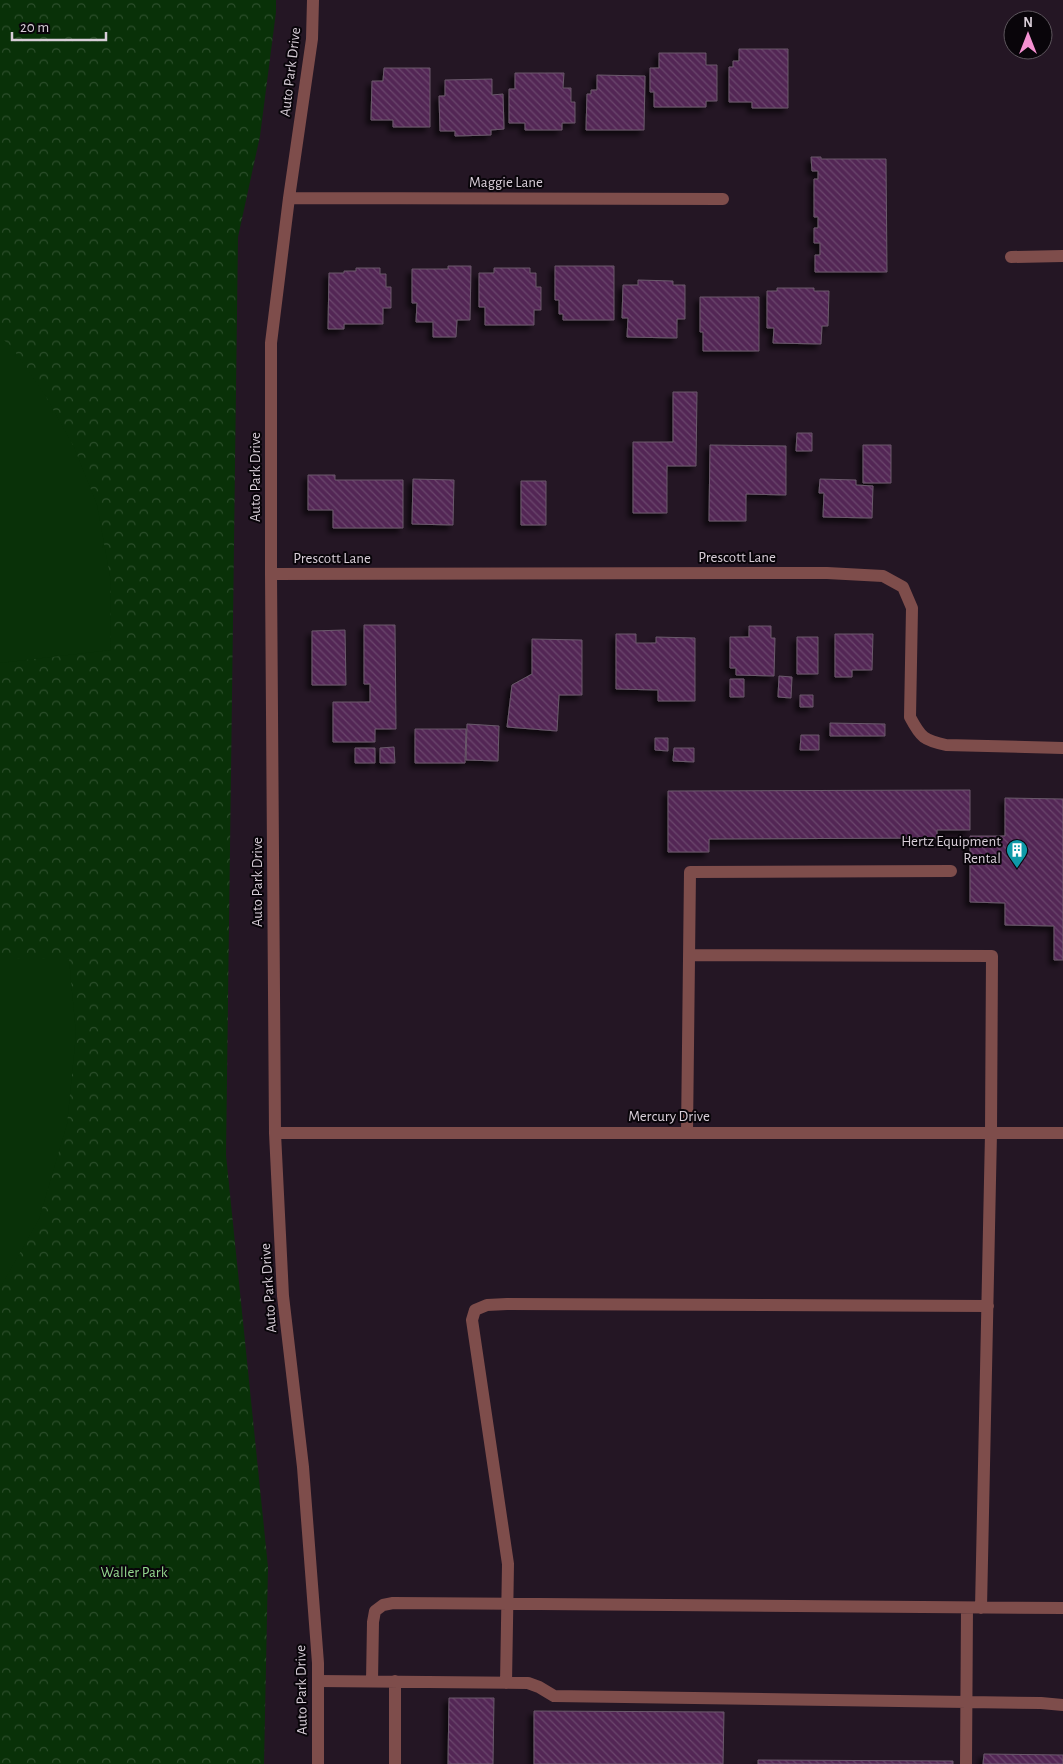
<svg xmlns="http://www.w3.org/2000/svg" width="1063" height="1764" viewBox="0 0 1063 1764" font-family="'Alegreya Sans',sans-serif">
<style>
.park{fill:url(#park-crowns)}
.pitch{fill:#093108}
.building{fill:url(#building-back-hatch);stroke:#6a596b;filter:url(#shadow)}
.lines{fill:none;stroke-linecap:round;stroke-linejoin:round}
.service{stroke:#7e4d4b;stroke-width:12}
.minor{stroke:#7e4d4b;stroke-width:12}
.labels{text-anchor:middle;stroke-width:4;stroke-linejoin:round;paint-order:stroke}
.street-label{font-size:15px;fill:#d8ced8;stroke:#09050a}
.poi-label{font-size:15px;fill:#d8ced8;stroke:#09050a;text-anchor:end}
.park-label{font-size:15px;fill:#94d88f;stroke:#09050a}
</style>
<defs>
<pattern id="park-crowns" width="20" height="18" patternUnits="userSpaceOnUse" patternTransform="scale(1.25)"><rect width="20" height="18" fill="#093108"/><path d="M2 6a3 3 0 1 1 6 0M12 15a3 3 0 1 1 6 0" fill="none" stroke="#2c4e2b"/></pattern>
<pattern id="building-back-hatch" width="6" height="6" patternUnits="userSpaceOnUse" patternTransform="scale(1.25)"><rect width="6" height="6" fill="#532855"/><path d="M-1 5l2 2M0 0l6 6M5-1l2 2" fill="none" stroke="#6b466d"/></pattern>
<filter id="shadow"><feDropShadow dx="-4.5" dy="4.5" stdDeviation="2.5" flood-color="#0009"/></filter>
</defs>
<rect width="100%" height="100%" fill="#241624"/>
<path class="park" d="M0,0H276V12L260,136L238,237L226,1155L268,1567L264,1764H0Z"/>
<path class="pitch" d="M0,337L11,346L45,395L74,447L97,505L110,576L111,650L0,663Z
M0,959H69L76,1034L67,1124L39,1219L0,1288Z"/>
<path class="building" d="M739,49H788V108H752V102H729V67H733V61H739Z
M659,53H706V65H717V101H706V107H654V92H650V68H659Z
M384,68H430V127H393V120H371L372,81H383Z
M515,73H564L563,88H571V102H575V123H562V130H525V123H509V89H515Z
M597,75L645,76L644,130H586L587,94H591V90H597Z
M492,79V95L503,94L504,129L491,130V135L455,136V131H440L439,96H445V80Z
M811,157H821V159H886L887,272H815V255H820V243H814V228H818V217H814V179H818V171H812Z
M448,266H471L470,320H457L456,337H433V322H416L417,303H412V269H448Z
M555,266H614V320H563V314H559V300H555Z
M356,268H380V274H386V287H391V308H383V324H344V329H328L329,273H344V271H356Z
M494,268H530V273H536V287H541V310H534V325H485V307H479V273H494Z
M638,280L673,281V285H685V319H677V338L627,337L628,318H622L623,285H638Z
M777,288H814V291H829L828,326H822L821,344L773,343L774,328H767V291H777Z
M700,297H759V351H703V332H700Z
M673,392H697L696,466H667V513H633V442H673Z
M797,433H812V451H796Z
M710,445L786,446V495L746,494V521H709Z
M863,445H891V483H863Z
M308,475H335V480H403V528H333V510H308Z
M413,479L454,480L453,525L412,524Z
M820,479L856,480V485L873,486L872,518L823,517L824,493H819Z
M521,481H546V525H521Z
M364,625H395L396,729H375V742H333V702H370V684H364Z
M749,626H771V638H775L774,676L736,675V668H730V637H749Z
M345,630L346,685H312V631Z
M616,634H636V643H656V637L695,638V701H658V690L616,689Z
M835,634H873L872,670H852V677H835Z
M797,637H818V674H797Z
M532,639L582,640V695H559L557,731L507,727L512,685L532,674Z
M779,676L792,677L791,698L778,697Z
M730,679H744V697H730Z
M800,695H813V707H800Z
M830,723L885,724V736H830Z
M467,724L499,726L498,761L466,760Z
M415,729H466L465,763H415Z
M801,735H819V750H800Z
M655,738H668V751L655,750Z
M394,747L395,763H380V748Z
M355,748H375V763H355Z
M674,748H694V762L673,761Z
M970,790V830H937V838L709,839V852H668V791Z
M1005,798L1063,799V960H1054V926L1005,925V903L970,902V836H1005Z
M449,1698H494L493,1764H448Z
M534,1711L724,1712L723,1764H534Z
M984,1754L1063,1755V1764H983Z
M758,1760L953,1761V1764H758Z"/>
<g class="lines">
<path class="service" d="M1011,257L1063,256
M689,955L992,956L991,1133L981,1608
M687,1133L690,872L951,871
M318,1681L528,1683L539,1687L554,1696L1041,1703L1063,1705
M372,1681L373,1622L375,1611L383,1605L393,1603L1063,1608
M506,1683L508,1564L472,1320L475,1310L487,1305L507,1304L988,1306
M395,1764V1681
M966,1764L967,1608"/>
<path class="minor" d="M313,0L312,39L289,198L271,343V574L275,1133L283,1296L303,1467L318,1663V1764
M289,198L723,199
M271,574L827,573L883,576L903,587L912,608L910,717C921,738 924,740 946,745L1063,748
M275,1133H1063"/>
</g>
<defs>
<g id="building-pin" transform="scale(1.125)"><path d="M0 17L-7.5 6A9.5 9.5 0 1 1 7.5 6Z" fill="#0f9aa8" stroke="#09050a"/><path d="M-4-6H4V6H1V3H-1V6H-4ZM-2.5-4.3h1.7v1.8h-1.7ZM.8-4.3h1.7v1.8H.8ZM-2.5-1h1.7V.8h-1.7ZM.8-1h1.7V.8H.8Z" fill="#fff"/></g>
</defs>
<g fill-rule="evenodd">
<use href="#building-pin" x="1017" y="850"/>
</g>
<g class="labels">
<g class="street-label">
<text transform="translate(290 72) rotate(-83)" y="5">Auto Park Drive</text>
<text x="506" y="187">Maggie Lane</text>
<text transform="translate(255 477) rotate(-90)" y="5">Auto Park Drive</text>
<text x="737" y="562">Prescott Lane</text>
<text x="332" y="563">Prescott Lane</text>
<text transform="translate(257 882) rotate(-90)" y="5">Auto Park Drive</text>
<text x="669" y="1121">Mercury Drive</text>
<text transform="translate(268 1288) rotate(-94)" y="5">Auto Park Drive</text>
<text transform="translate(301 1690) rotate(-91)" y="5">Auto Park Drive</text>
</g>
<g class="poi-label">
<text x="1001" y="846">Hertz Equipment<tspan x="1001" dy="17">Rental</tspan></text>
</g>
<g class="park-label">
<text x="134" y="1577">Waller Park</text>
</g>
</g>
<g transform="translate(1028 35)"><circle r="24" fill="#09050a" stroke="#5c555c"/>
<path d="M0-4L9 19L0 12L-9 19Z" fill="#f591d2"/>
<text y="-8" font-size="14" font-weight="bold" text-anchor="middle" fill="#d8ced8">N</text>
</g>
<path d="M12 32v8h94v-8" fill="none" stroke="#d8ced8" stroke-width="2.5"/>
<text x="20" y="32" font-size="15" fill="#d8ced8" stroke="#09050a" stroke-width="4" paint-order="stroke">20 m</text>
</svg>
